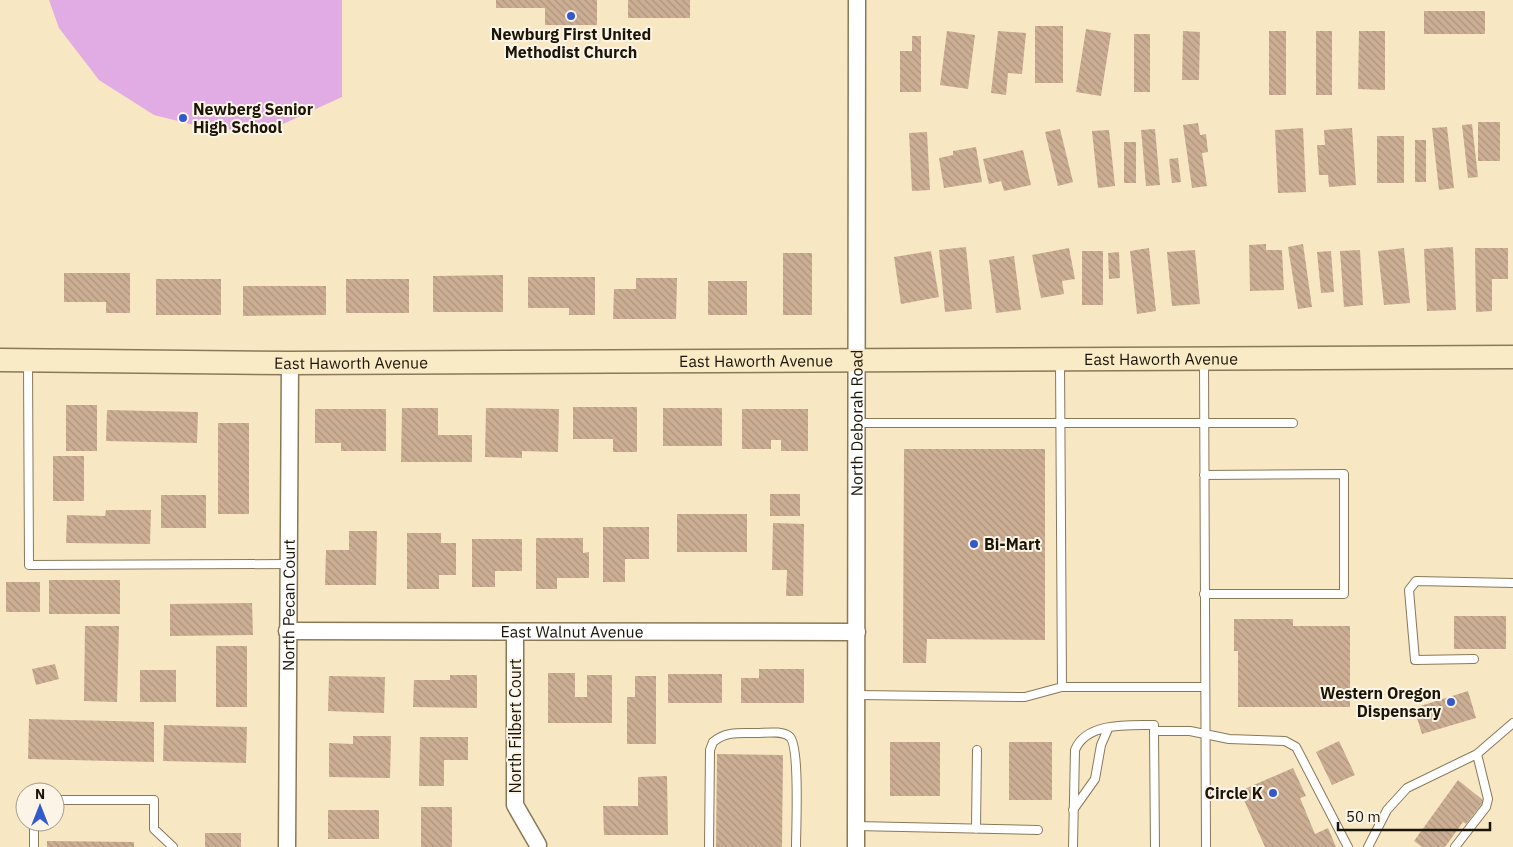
<svg xmlns="http://www.w3.org/2000/svg" width="1513" height="847" viewBox="0 0 1513 847" font-family="'IBM Plex Sans',sans-serif">
<style>
.park{fill:#e1abe3}
.building{fill:url(#building-back-hatch)}
.lines{fill:none;stroke-linecap:round;stroke-linejoin:round}
.lane-casing{stroke:#897959;stroke-width:10}
.street-casing{stroke:#897959;stroke-width:19}
.secondary-casing{stroke:#897959;stroke-width:25}
.lane{stroke:#fff;stroke-width:8}
.street{stroke:#fff;stroke-width:16}
.secondary{stroke:#faebc7;stroke-width:22}
.poi-dot{fill:#335aca;stroke:#fcf5e7;stroke-width:2}
.labels{text-anchor:middle;stroke-width:4;stroke-linejoin:round;paint-order:stroke}
.poi-label{font-size:16px;font-weight:bold;fill:#1b1508;stroke:#fcf5e7;text-anchor:start}
.street-label{font-size:16px;fill:#1b1508;stroke:#fcf5e7}
</style>
<defs>
<pattern id="building-back-hatch" width="6" height="6" patternUnits="userSpaceOnUse" patternTransform="scale(1.25)"><rect width="6" height="6" fill="#cbae93"/><path d="M-1 5l2 2M0 0l6 6M5-1l2 2" fill="none" stroke="#ae957d"/></pattern>
</defs>
<rect width="100%" height="100%" fill="#f8e7c3"/>
<path class="park" d="M49,0H342V97L283,124L218,131L154,115L99,80L59,28Z"/>
<path class="building" d="M496,0H597V25H545V8H496Z
M628,0H690V18H628Z
M1424,11H1485V34H1424Z
M1035,26H1063V83H1035Z
M1086,29L1111,33L1101,96L1076,92Z
M947,31L975,35L968,89L940,85Z
M998,31L1026,33L1022,74L1008,73L1006,95L991,93Z
M1183,31L1200,32L1199,80H1182Z
M1269,31H1286V95H1269Z
M1316,31H1332V95H1316Z
M1359,31H1385V90L1358,89Z
M1134,34H1150V92H1134Z
M912,36H921V92H900V51H912Z
M1478,122H1500V161H1478Z
M1198,123L1200,135L1206,134L1208,152L1202,153L1207,186L1192,188L1183,125Z
M1472,124L1478,177L1468,178L1462,125Z
M1447,127L1454,188L1439,190L1432,128Z
M1303,128L1306,192L1278,193L1275,130Z
M1352,128L1356,185L1329,187L1328,175H1319L1317,145H1325L1324,130Z
M1060,129L1073,182L1058,186L1045,132Z
M1155,129L1160,185L1146,186L1141,130Z
M1109,130L1115,186L1098,188L1092,131Z
M927,132L930,190L912,191L909,133Z
M1377,136H1404V183H1377Z
M1415,140H1426V182H1415Z
M1124,142H1136V183H1124Z
M976,147L982,182L944,188L939,158L953,155V151Z
M1023,150L1031,185L1004,191L1001,181L989,184L983,159Z
M1178,158L1181,182L1172,183L1169,159Z
M1266,244V250H1282L1284,290L1250,291L1249,245Z
M1303,244L1312,307L1298,309L1288,247Z
M966,247L972,309L945,312L939,250Z
M1453,247L1456,310L1427,311L1424,249Z
M1069,248L1075,279L1062,281L1064,294L1041,298L1032,255Z
M1149,248L1156,311L1137,314L1130,251Z
M1404,248L1410,303L1384,305L1378,251Z
M1475,248H1508V279H1492V311L1476,312Z
M1195,250L1200,304L1172,306L1167,252Z
M1360,250L1363,305L1344,307L1340,251Z
M931,251L939,297L901,304L894,257Z
M1082,251H1103V305H1082Z
M1331,251L1334,292L1321,293L1317,252Z
M1119,252L1120,278L1109,279L1108,253Z
M783,253H812V315H783Z
M1014,256L1021,310L996,313L989,260Z
M64,273H130V313H106V302H64Z
M503,275V312H433V276Z
M528,277H595V315H569V308H528Z
M636,278H677L676,319H613L614,289H636Z
M156,279H221V315H156Z
M346,279H409V313H346Z
M708,281H747V315H708Z
M243,286H326V315L243,316Z
M66,405H97V451H66Z
M573,407H637V452H613V439H573Z
M402,408H438V435H472V462H401Z
M486,408L559,409L558,452L522,451V458L485,457Z
M663,408H722V446H663Z
M315,409H386V451H341V443H315Z
M742,409H808V451H781V440H771V449H742Z
M107,410L198,412L197,443L106,441Z
M218,423H249V514H218Z
M904,449H1045V640L927,639L926,663H903Z
M53,456H84V501H53Z
M770,494H800V516H770Z
M161,495H206V528H161Z
M106,510H151L150,544L66,543L67,515L105,516Z
M677,514H747V552H677Z
M773,523L804,524L803,596H786L787,570H772Z
M603,527H649V559H625V582H603Z
M349,531H377L376,585H325L326,550H349Z
M407,533H441V543H456V575H439V589H407Z
M536,538H583V553L589,552V578H557V589H536Z
M472,539H522V571H495V587H472Z
M49,580H120V614H49Z
M6,582H40V612H6Z
M252,603L253,635L170,636V604Z
M1454,616H1506V649H1454Z
M1234,619H1293V626H1350V707H1238V651H1234Z
M85,626H119L117,702L84,701Z
M216,646H247V707H216Z
M55,664L59,679L36,685L32,669Z
M759,669H804V703H741V678H759Z
M140,670H176V702H140Z
M548,673H575V697H587V675H612V723H548Z
M668,674H722V703H668Z
M450,675H477V708L413,707L414,680H450Z
M329,676L385,677L384,713L328,711Z
M635,676H656V744H627V697H635Z
M1468,691L1476,718L1422,734L1414,708Z
M29,719L154,722V762L28,759Z
M164,725L247,727L246,763L163,761Z
M353,736H391L390,778L329,777V743L353,744Z
M420,737H468V760H444V786H419Z
M1339,741L1355,775L1332,785L1316,752Z
M890,742H940V796H890Z
M1009,742H1052V800H1009Z
M717,754L783,755L782,847H716Z
M1293,768L1306,796L1300,798L1315,834L1328,828L1336,847H1265L1240,791Z
M667,776L668,835H604L603,806H638V777Z
M1458,780L1484,801L1466,824L1463,822L1445,847H1422L1414,841Z
M421,807H452V847H421Z
M328,810H379V839H328Z
M205,833H241V847H205Z
M47,841L134,842V847H47Z"/>
<g class="lines">
<g class="lane-casing">
<path id="lane" d="M28,362L29,565L287,564
M1060,362L1062,687H1205
M1204,362L1206,847
M857,423H1293
M1204,475L1344,474V594H1204
M1474,659L1415,660L1409,590L1416,581L1513,583
M857,695L1025,697L1062,687
M55,800H154V829L173,847
M1073,810L1095,779L1101,745L1108,729
M34,822V847
M856,826L1038,830
M976,829L977,750
M709,847L710,750L713,742C726,731 740,733 756,733C766,733 782,730 790,737C800,748 796,828 796,847
M1073,847L1075,750C1086,722 1129,725 1154,725V731
M1155,847L1154,731H1190L1229,739L1285,741L1296,747L1348,847
M1368,847L1387,810L1407,788L1477,754L1513,723
M1455,847L1486,807L1488,799L1477,754"/>
</g>
<g class="street-casing">
<g id="street">
<path id="s1" d="M287,631L857,632"/>
<path d="M515,632V805L538,845"/>
<path id="s2" d="M287,847L290,363"/>
<path id="s3" d="M856,847L857,0"/>
</g>
</g>
<g class="secondary-casing">
<g id="secondary">
<path id="s4" d="M0,360L290,363L1513,357"/>
</g>
</g>
<use href="#lane" class="lane"/>
<use href="#street" class="street"/>
<use href="#secondary" class="secondary"/>
</g>
<g class="poi-dot">
<circle cx="571" cy="16" r="5"/>
<circle cx="183" cy="118" r="5"/>
<circle cx="974" cy="544" r="5"/>
<circle cx="1451" cy="702" r="5"/>
<circle cx="1273" cy="793" r="5"/>
</g>
<g class="labels">
<g class="poi-label">
<text x="571" y="40" text-anchor="middle">Newburg First United<tspan x="571" dy="18">Methodist Church</tspan></text>
<text x="193" y="115">Newberg Senior<tspan x="193" dy="18">High School</tspan></text>
<text x="984" y="550">Bi-Mart</text>
<text x="1441" y="699" text-anchor="end">Western Oregon<tspan x="1441" dy="18">Dispensary</tspan></text>
<text x="1263" y="799" text-anchor="end">Circle K</text>
</g>
<g class="street-label">
<text dy="6" stroke="none"><textPath href="#s4" startOffset="1161">East Haworth Avenue</textPath></text>
<text dy="6" stroke="none"><textPath href="#s4" startOffset="756">East Haworth Avenue</textPath></text>
<text dy="6" stroke="none"><textPath href="#s4" startOffset="351">East Haworth Avenue</textPath></text>
<text dy="6" stroke="none"><textPath href="#s3" startOffset="424">North Deborah Road</textPath></text>
<text dy="6" stroke="none"><textPath href="#s2" startOffset="242">North Pecan Court</textPath></text>
<text dy="6" stroke="none"><textPath href="#s1" startOffset="285">East Walnut Avenue</textPath></text>
<text transform="translate(515 726) rotate(-90)" y="6">North Filbert Court</text>
</g>
</g>
<g transform="translate(40 807)"><circle r="24" fill="#fcf5e7" stroke="#a29b8e"/>
<path d="M0-4L9 19L0 12L-9 19Z" fill="#335aca"/>
<text y="-8" font-size="14" font-weight="bold" text-anchor="middle" fill="#1b1508">N</text>
</g>
<path d="M1338 822v8h152v-8" fill="none" stroke="#1b1508" stroke-width="2.5"/>
<text x="1346" y="822" font-size="15" fill="#1b1508" stroke="#fcf5e7" stroke-width="4" paint-order="stroke">50 m</text>
</svg>
